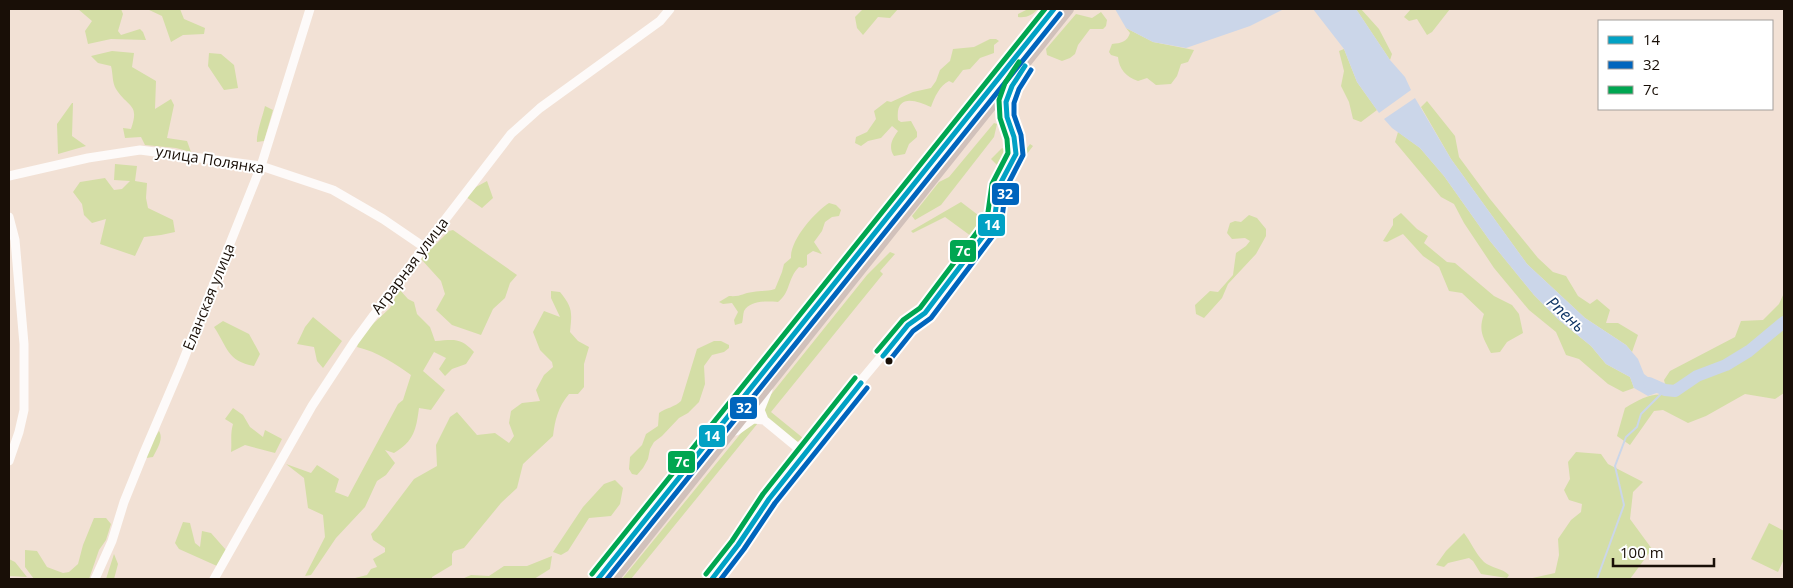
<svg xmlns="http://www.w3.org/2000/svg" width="1793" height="588" viewBox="0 0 1793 588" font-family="'Open Sans',sans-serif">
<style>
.green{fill:#d4dea6}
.water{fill:#cbd6e9}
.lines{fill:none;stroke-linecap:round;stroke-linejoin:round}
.stream{stroke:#cbd6e9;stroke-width:2}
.river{stroke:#cbd6e9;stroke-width:12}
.minor{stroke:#fdfaf9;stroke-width:9}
.highway{stroke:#d1c1bb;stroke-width:12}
.bus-1-casing{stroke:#fff;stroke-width:9}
.bus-2-casing{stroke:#fff;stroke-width:9}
.bus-3-casing{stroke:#fff;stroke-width:9}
.bus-1{stroke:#01a1c4;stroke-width:5}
.bus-2{stroke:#0065bd;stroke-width:5}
.bus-3{stroke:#00a651;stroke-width:5}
.bus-dot{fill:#190f07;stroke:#fff;stroke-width:2}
.labels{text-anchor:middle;stroke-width:4;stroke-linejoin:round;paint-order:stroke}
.street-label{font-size:15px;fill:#190f07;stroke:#fff}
.water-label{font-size:16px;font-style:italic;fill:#0e3464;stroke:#fff}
.line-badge{stroke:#fff;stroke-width:2}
.badge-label{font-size:14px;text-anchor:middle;font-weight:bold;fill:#fff}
</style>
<rect width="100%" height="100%" fill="#f2e1d5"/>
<path class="green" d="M78,9H121L123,14L118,31L121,35L140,29L143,32L146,40L111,39L88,44L85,31L92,21Z
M147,9H180L184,19L205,28L204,34L183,35L171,42L162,16Z
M863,9H898L890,18L878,17L863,35L857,28L855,17Z
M1028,9H1038C1032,15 1027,18 1018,17V14Z
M1356,9H1361L1379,29L1392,54L1390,60Z
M1411,9H1450L1432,32L1427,35L1417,19L1409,21L1404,17Z
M1101,12L1107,20L1106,26L1103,29H1090L1078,45L1075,54L1070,58L1062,61L1047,55L1046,49L1076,14L1092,18Z
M1126,28L1153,42L1194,50L1188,62L1181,64L1177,76L1171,84L1156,85L1147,78L1138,81C1126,77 1119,69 1118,57L1111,55L1109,52L1112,44C1121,43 1127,42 1130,33Z
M990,39H996L999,41L994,45V53L980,58L970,69L963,70L953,83L949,81C940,85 934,98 931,107C916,100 895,93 898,120L901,122L911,121L917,132V137L909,144L905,154L894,156C888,147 892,139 898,131L892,126L881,138L868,141L861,146L855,143L856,137L867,132L876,119L874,111L887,101L891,102L913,92L931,88L936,81L940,70L950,61L953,49L974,47Z
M1344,49L1357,82L1377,110L1361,122L1353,119L1349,102L1341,86L1344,71L1339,51Z
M112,51L134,53L132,67L156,81L155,109L171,99L174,105L167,138L187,141L191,152L176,148L145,145L141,137L125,138L123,128L131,129C140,103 128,108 116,89C112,83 113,73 111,66L98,63L91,56Z
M209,53L221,54L234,65L238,88L224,90L208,66Z
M1427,101L1455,136L1459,157L1490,199L1538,258L1553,272L1566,276L1578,296L1590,304L1597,299L1610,310L1606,323H1618L1638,335L1632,352L1626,345L1585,318L1527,264L1451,159L1421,107Z
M72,103H73L72,136L86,146L58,154L57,124Z
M265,106L273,110L264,141L257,142C256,134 263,115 265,106Z
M994,123L997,124L994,137L941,205L915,220L912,216L939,182L949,177Z
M1398,132L1420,148L1444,176L1490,241L1534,295L1559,320L1591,346L1606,364L1630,377L1634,388L1623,392L1608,384L1579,359L1566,355L1556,332L1529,310L1494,268L1464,223L1454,204L1441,197L1395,142Z
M1030,144L1033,146L1014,171L1012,179L1009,172Z
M1002,148L1010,153L1011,157L1002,167H999L991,159Z
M115,164L137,166L135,181L147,183L146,198L148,208L173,220L175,232L161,235L144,237L135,256L100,244L106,219L92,223L84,215L82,204L73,192L80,182L105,178L114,190L122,189L130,181L114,180Z
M487,181L493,198L482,208L466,197L476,187Z
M961,202L982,218L984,228L975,239L945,217L913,233L911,231Z
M829,203L836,205L841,210L839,216L832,217L825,222L822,231L814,242L822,254L813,251L807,255V265L803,268L799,267C787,279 791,292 778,302C768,301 750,300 744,311C743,314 743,320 742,323L735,325L734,320L738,312L732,303L723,304L719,302L729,296C742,297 742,293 753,292C761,290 767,292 775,289L782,272L784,264L791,258C790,240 815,212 829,203Z
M1401,213L1417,229L1428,236L1424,243L1447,262L1455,263L1494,296L1512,305L1519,314L1523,333L1507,342L1500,352L1491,353C1483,337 1478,331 1484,314L1462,293L1449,291L1439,267L1423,256L1403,234L1387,242L1383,241L1393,225V219Z
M1249,215L1257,218L1266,229V236L1256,254L1228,284L1222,298L1204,318L1196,314L1195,305L1210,291L1218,292L1233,275L1236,253L1246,246L1250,241L1245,238L1232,239L1227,233L1230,223L1235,221L1241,222Z
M453,230L517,275L510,283L505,298L493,309L481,335L452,325L436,310L445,294L441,281L421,259L449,231Z
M890,252L895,254L880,271L883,274L771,412L803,438L797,442L767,418L764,413L765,402L867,275Z
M399,289L408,299L414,302L417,314L430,327L435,341C454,340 460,337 474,352L466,364L452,369L445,376L439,369L446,358L434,352L423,371L445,390L431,410L419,408C416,430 414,441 394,453L385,450L395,463L386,475L377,481L365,507L336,538L311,575L305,576L325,537L323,515L308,508L304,478L286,464L311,473L317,465L339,479L335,492L348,497L398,404L403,400L411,375C394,363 378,352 357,347L361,335L390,308Z
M551,291L560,292C573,308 572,312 570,332L578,341L589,347L584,364V387L578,394H569C558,407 555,420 553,436L523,464L517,488L501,503L464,548L454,551L452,554V565L432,577V579H356L355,578L367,575L371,569L377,567L373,559L385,552V548L373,540L371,534L377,528L414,479L437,466L436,445L450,417L457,412L477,435L495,433L509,443L514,436L509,423L511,411L522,403L540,401L536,390L544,375L553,367L552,362L540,350L533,332L544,311L560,317L551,298Z
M1784,293V393L1775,399L1745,394L1706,416L1688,423L1663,410L1654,411L1630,445L1617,436L1625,408C1641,399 1649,393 1668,395L1664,380L1670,371L1735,337L1741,321L1763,320L1779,304Z
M313,317L342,341L323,368L317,361L314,347L297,344L305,327Z
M223,321L249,334L260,354L254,366C227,361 228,348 214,327Z
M714,341H721L729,345V348L724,352L712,355L704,366L705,384L699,402L688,413L679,418L662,436L654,442L650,449L648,459L643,468L637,475L632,474L629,469L630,457L642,445L646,434L658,426L659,413C666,408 675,407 681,401L697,349Z
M233,408L243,415L250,427L263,437L265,430L282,439L275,453L245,445L231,452C232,442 230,434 233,424L225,419Z
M754,422L758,423L631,579H622L746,427Z
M159,431C164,439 157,449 153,457L146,458L150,445Z
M1576,452L1601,454L1608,464L1643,482L1633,492L1630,519L1652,549L1630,579H1528L1555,573L1559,555L1558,539L1571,520L1581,512L1582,504L1569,500L1564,490L1570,479L1568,462Z
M615,480L623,488L620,504L611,516L589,518L568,551L561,555L553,552L583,507L604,484Z
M94,518H106L111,524L106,540L99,550L89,579H34L25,567V550L37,551L47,567L63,573L69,572L78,564L83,545Z
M183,522L190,523L195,543L200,547L202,531L211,533L226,550L217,566L179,549L175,543Z
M1769,523L1784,531V559L1778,572L1751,559Z
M1464,533C1471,542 1475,553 1484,562C1491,568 1502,568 1509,575L1507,578L1481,574L1473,561L1469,558L1448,563L1444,567L1436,565L1446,551Z
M114,554L118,564L114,579H106Z
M552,556L550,569L534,579H462L471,575L489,576L504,566H527Z
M9,559L15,562L27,577L9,576Z"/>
<path class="water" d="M1115,9H1284L1250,26L1186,48L1153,42L1126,28Z
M1313,9H1356L1390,60L1405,77L1411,90L1379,113L1357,82L1344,49Z
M1415,98L1451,159L1527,264L1585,318L1626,345L1638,359L1644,374L1665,390L1648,396L1634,388L1630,377L1606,364L1591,346L1559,320L1534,295L1490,241L1444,176L1420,148L1392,128L1384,119Z"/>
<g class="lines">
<path class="stream" d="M1597,579L1624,505L1615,466L1626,437L1637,427L1641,414L1665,390"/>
<path class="river" d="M1649,383L1665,390L1675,391L1697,376L1726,365L1749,351L1784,322"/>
<path class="minor" d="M9,176L88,158L140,150L261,166L333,190L383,219L424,247
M9,217L15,240L24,344V410L19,432L9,461
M768,390L760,410L764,420L804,453
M736,431L753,419L764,420
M95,579L112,541L124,502L143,455L181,366L261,166L310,9
M214,579L312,406L354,342L424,247L511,134L540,108L660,21L670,9
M712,579C732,553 750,525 769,498C812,438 860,381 908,325L925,313L994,222L999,186L1016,154L1014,137L1007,117L1006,102L1015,81"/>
<path class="highway" d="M598,579L1054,9
M613,579L1068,9"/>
<g class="bus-1-casing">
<path id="bus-1" d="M883,356L908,325L925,313L994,222L999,186L1016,154L1014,137L1007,117L1006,102L1012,86L1025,66
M598,579L1054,9
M712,579L738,545L769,499L861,383"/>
</g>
<g class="bus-2-casing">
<path id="bus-2" d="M889,361L913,331L931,318L1001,225L1006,188L1023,155L1021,135L1014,115V103L1019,89L1031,70
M607,579L1060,14
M721,579L744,549L775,503L867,388"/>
</g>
<g class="bus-3-casing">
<path id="bus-3" d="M877,351L903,320L920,308L987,219L992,184L1008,153L1007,139L1000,118L999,100L1005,83L1019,62
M592,574L1045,9
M706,574L732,541L763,494L855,378"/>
</g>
<use href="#bus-1" class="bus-1"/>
<use href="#bus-2" class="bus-2"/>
<use href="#bus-3" class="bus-3"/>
</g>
<circle class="bus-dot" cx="889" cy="361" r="4.5"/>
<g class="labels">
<g class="street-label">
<text transform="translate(210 160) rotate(9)" y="5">улица Полянка</text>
<text transform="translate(410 266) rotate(-53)" y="5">Аграрная улица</text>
<text transform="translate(209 297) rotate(-68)" y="5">Еланская улица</text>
</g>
<g class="water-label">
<text transform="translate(1566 314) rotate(42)" y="6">Рпень</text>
</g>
</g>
<g class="line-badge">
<rect x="991" y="182" width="29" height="24" rx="5" fill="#0065bd"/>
<rect x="977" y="213" width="29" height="24" rx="5" fill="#01a1c4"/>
<rect x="949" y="239" width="28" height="24" rx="5" fill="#00a651"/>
<rect x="729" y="396" width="29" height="24" rx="5" fill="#0065bd"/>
<rect x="698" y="424" width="28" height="24" rx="5" fill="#01a1c4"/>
<rect x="667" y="450" width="29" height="24" rx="5" fill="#00a651"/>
</g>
<g class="badge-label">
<text x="1005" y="199">32</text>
<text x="992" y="230">14</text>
<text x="963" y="256">7с</text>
<text x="744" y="413">32</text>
<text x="712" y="441">14</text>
<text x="682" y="467">7с</text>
</g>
<rect width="1793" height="588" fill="none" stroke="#190f07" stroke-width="20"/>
<rect x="1598" y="20" width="175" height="90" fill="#ffffff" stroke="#a39f9c"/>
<rect x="1608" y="36" width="25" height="8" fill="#01a1c4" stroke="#a39f9c"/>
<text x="1643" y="45" font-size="15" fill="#190f07">14</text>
<rect x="1608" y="61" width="25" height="8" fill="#0065bd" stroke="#a39f9c"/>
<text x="1643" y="70" font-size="15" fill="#190f07">32</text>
<rect x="1608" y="86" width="25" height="8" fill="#00a651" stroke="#a39f9c"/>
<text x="1643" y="95" font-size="15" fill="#190f07">7с</text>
<path d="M1613 558v8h101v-8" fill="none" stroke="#190f07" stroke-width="2.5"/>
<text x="1620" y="558" font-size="15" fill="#190f07" stroke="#ffffff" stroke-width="4" paint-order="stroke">100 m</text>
</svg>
